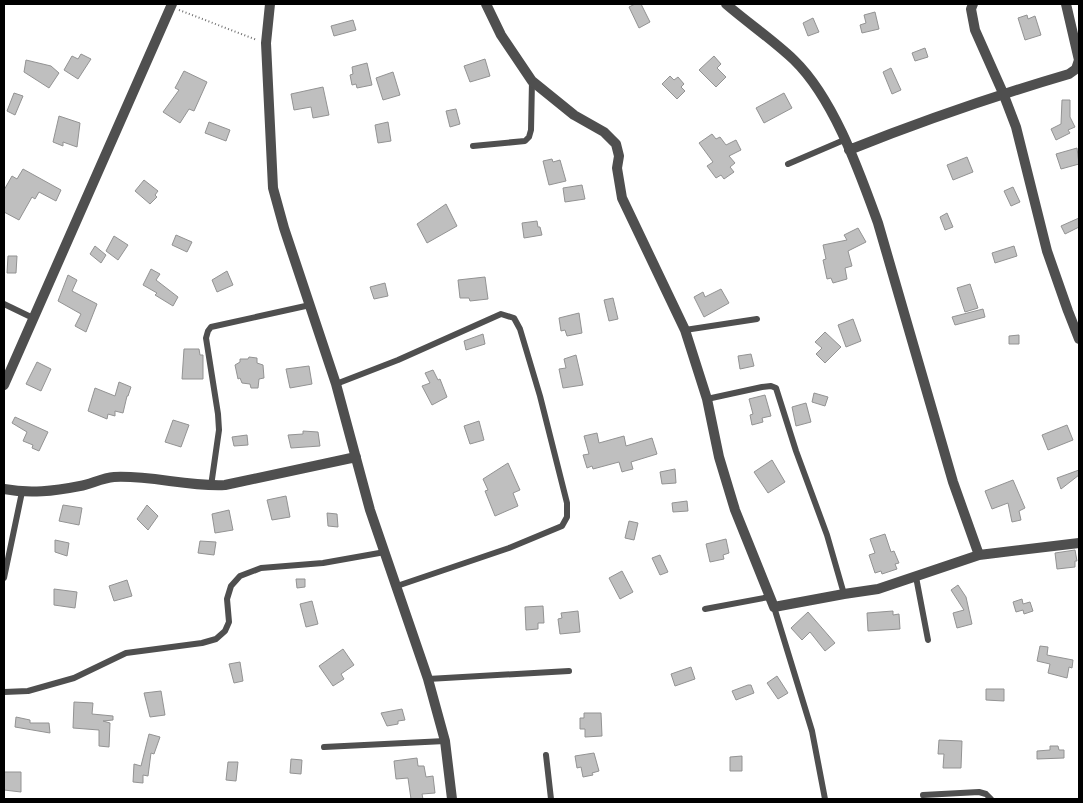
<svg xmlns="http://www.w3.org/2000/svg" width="1083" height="803" viewBox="0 0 1083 803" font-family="Mulish,sans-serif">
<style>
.building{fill:#bfbfbf;stroke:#939393}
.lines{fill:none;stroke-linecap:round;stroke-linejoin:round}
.path{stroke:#717171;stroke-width:2;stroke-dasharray:1 2.5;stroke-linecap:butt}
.service{stroke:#4f4f4f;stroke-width:6}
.minor{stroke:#4f4f4f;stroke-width:10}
</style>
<rect width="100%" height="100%" fill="#fff"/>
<path class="building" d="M635,4H641L650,22L639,28L629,7Z
M875,12L879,29L862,33L860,25L866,23L864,15Z
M1027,15L1028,19L1035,16L1041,35L1025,40L1018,18Z
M813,18L819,32L808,36L803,23Z
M353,20L356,30L334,36L331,26Z
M925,48L928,57L915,61L912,53Z
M81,54L91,59L78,79L64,70L72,56L78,59Z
M714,56L721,64L717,68L726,77L716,87L699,70Z
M485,59L490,76L470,82L464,66Z
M26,60L51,66L59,73L49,88L24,72Z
M367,63L372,85L357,88L356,84L352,85L350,75L353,74L352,67Z
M891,68L901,90L892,94L883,72Z
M184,71L207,82L194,111L189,109L180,123L163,112L179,90L175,88Z
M393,72L400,95L383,100L376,78Z
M670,76L674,80L678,77L684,84L681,87L685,91L677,99L662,84Z
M323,87L329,115L313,118L311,107L294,110L291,94Z
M14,93L23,96L15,115L7,111Z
M784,93L792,108L764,123L756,108Z
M1062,100H1070V117L1075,127L1068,130L1070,133L1056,140L1051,129L1061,124Z
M456,109L460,124L450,127L446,111Z
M59,116L80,123L77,147L63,142V146L53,142Z
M209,122L230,130L226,141L205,133Z
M388,122L391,141L378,143L375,125Z
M712,134L716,139L720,137L726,145L736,140L741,150L729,156L735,163L730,167L734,172L724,179L721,175L716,178L707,166L713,162L699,143Z
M1077,148L1079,164L1061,169L1056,154Z
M967,157L973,172L953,180L947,165Z
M552,159L553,162L560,160L566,181L549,185L543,161Z
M23,169L61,190L56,201L39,192L35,199L32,197L19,220L4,212V190L12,176L17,179Z
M144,180L158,191L155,195L157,197L150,204L135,191Z
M582,185L585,199L565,202L563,188Z
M1013,187L1020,202L1011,206L1004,191Z
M446,204L457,226L427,243L417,224Z
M947,213L953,227L945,230L940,217Z
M1079,218V227L1065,234L1061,226Z
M537,221L538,227H540L542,235L524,238L522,223Z
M858,228L866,242L848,251L852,266L845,268L847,279L833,283L831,278L827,279L823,260L826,259L823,245L847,240L844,235Z
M176,235L192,242L187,252L172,245Z
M114,236L128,245L118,260L106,251Z
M95,246L106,255L101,263L90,254Z
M1014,246L1017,256L995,263L992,253Z
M8,256H17L16,273H7Z
M151,269L160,274L156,280L178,297L173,306L155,295L157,293L143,285Z
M227,271L233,285L217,292L212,280Z
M68,275L77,280L72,291L97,304L86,332L75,326L81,314L58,301Z
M485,277L488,299L470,301L469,298H460L458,280Z
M385,283L388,296L374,299L370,287Z
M970,284L978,308L965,312L957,288Z
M721,289L729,303L704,317L694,297L703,292L705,297Z
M613,298L618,319L609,321L604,300Z
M983,309L985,317L955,325L952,317Z
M579,313L582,333L567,336L565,330L561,331L559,318Z
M853,319L861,341L846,347L838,325Z
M825,332L841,347L825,363L816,354L822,348L815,342Z
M483,334L485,344L466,350L464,341Z
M1019,335V344H1009V336Z
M184,349H199L200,355H203V379H182Z
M751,354L754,366L740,369L738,356Z
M576,355L583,385L563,388L559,369L566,368L564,359Z
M249,357L257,358V363L263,365L264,378L259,379L258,388H251L250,384L242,383L240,378L238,379L235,365L240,362V359H248Z
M37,362L51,369L41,391L26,384Z
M309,366L312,384L290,388L286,369Z
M433,370L438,380L440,379L447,397L432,405L422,386L430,383L425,373Z
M119,382L131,387L128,396H127L123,413L115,411V416L108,414L107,419L88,411L95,388L115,396Z
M814,393L828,397L825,406L812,402Z
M765,395L771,416L762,418L763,422L752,425L750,415L753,414L749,399Z
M806,403L811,422L796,426L792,407Z
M15,417L48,432L39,451L32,448L33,445L23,441L27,432L12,423Z
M173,420L189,425L181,447L165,442Z
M479,421L484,440L470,444L464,426Z
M1067,425L1073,440L1048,450L1042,435Z
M303,431L318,432L320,446L291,448L288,435L303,434Z
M597,433L599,443L624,436L626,446L652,438L657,454L631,462L633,469L625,471L622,472L619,462L593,469L592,466L587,468L583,455L589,454L584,436Z
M247,435L248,445L234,446L232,437Z
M772,460L785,482L768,493L754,472Z
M508,463L520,490L513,493L518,506L495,516L485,491L488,490L483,479Z
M675,469L676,483L662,484L660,472Z
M1079,470V475L1061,489L1057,478Z
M1013,480L1025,508L1019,511L1021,520L1012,522L1008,503L992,509L985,491Z
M286,496L290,517L272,520L267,500Z
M687,501L688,511L673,512L672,503Z
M63,505L82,508L79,525L59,521Z
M147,505L158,516L148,530L137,519Z
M229,510L233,530L215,533L212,514Z
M327,513L337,514L338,527L328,526Z
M629,521L638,523L634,540L625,538Z
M885,534L891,552L894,551L899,563L895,564L897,569L882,574L881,571L875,573L869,555L875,553L870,539Z
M726,539L729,553L723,555L724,559L710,562L706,544Z
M55,540L69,543L67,556L55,552Z
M200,541L216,542L214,555L198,553Z
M1075,550L1077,561H1075V567L1057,569L1055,553Z
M660,555L668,572L660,575L652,558Z
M622,571L633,592L620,599L609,578Z
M296,579H305V587L297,588Z
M127,580L132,596L114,601L109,586Z
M958,585L966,597L972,624L957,628L953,613L964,610L951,590Z
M54,589L77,592L75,608L54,605Z
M1022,599L1023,604L1030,602L1033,611L1024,614L1023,610L1016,612L1013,602Z
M312,601L318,624L306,627L300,604Z
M543,606L544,623H538V629L526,630L525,607Z
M578,611L580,632L560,634L558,619L562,618L561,613Z
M893,611V615L899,614L900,629L868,631L867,613Z
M808,612L835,643L825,651L810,632L802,640L791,628Z
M1040,646L1048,647L1047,655L1073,660L1072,668L1069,667L1067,678L1048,673L1050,664L1037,661Z
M343,649L354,665L341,674L344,679L333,686L319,666Z
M240,662L243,681L234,683L229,664Z
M691,667L695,679L675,686L671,674Z
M777,676L788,693L778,699L767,683Z
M748,685H751L754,693L736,700L732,691Z
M986,689H1004V701L986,700Z
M161,691L165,715L150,717L144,693Z
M74,702L93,703L92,714L113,716V720L103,721L110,723L109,747L99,746V730L73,728Z
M402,709L405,720L398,721V724L387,726L381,713Z
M584,713H601L602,736L585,737V729H580V718H584Z
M16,717L30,720V723H49L50,733L15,727Z
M149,734L160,737L154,754L151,753L148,776L143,775V783L133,782L134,764L141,766Z
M939,740L962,741L961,768H943L944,754H938Z
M1050,746H1058L1059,750H1064V758L1037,759V751L1050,750Z
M594,753L599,771L592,773L593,775L583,777L581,767L577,768L575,756Z
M742,756V771H730V757Z
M417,758L418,766H424L426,777L433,776L435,793L422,794L423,799H411L408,778L396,779L394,761Z
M291,759L302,760L301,774L290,773Z
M228,762H238L236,781L226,780Z
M4,772H21V792L4,790Z"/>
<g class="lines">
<path class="path" d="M179,10L257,40"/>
<path class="service" d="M473,146L525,141L529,137L531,130L532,81
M788,164L844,140
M4,304L33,318
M685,330L757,319
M336,384L398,360L501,314L514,318L520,329L540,396L567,503V517L562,526L509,548L397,586
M707,399L762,387L771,386L776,388L796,451L827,535L844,594
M211,486L219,430L218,414L206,338L208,331L211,327L310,305
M916,577L928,640
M4,578L22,492
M774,607L812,731L825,799
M705,609L769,597
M428,679L569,671
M4,692L28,691L74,678L126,653L202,643L216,639L225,631L229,622L227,599L231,586L240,576L261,568L323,563L385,552
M324,747L445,741
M546,755L551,799
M923,795L979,792L986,794L991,799"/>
<path class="minor" d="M270,4L266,43L273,188L284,228L336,384L370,510L428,679L445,741L452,799
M486,4L501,35L532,81L574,115L604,132L616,144L619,156L617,168L622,198L685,330L707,399L719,457L735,510L774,607L844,594L878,589L979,555L1079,543
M726,4C748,23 773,40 794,60C834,99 859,171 878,223L953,482L979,555
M973,4L971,9L975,30L1003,93L1016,127L1047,251L1068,311L1079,339
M849,150C922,121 994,96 1069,74L1076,69L1079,60L1066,4
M4,385L172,4
M4,489C30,494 54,491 80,486C91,484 102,478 114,477C151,475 188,487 225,485L356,457"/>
</g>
<rect width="1083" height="803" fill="none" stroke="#000000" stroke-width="10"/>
</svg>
